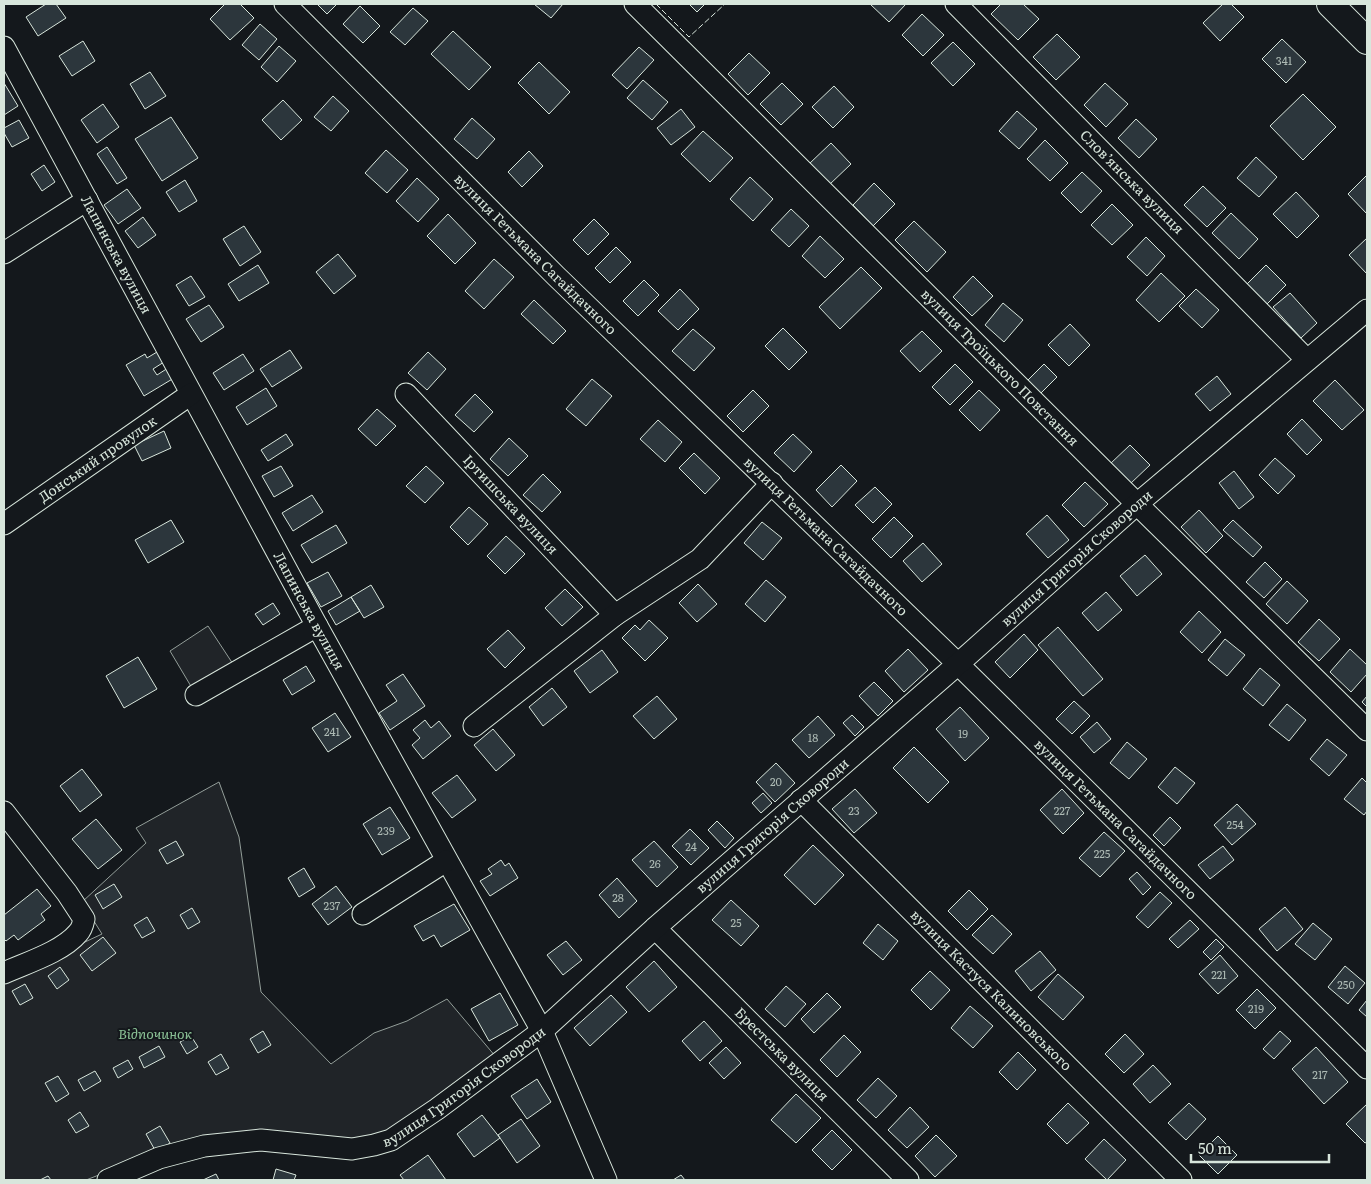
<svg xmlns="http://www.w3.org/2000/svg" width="1371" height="1184" viewBox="0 0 1371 1184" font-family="Literata,serif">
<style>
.green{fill:#202428;stroke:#939e99}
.building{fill:#2c363c;stroke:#d8e6dc}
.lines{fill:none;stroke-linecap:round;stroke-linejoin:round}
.minor-casing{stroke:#d8e6dc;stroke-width:23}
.major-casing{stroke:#d8e6dc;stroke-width:28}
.minor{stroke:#14181c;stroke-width:21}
.major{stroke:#14181c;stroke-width:26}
.fence{stroke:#d8e6dc;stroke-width:1;stroke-dasharray:6 2.5;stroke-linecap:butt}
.labels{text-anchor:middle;stroke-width:4;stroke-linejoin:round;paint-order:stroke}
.number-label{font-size:11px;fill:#adbab4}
.street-label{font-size:14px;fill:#d8e6dc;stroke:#14181c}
.park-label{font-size:14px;font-style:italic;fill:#8ac095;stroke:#14181c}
</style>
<rect width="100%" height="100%" fill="#14181c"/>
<path class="green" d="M208,626L233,664L192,688L170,651Z
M219,782L239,837L261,992L331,1064L374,1033L407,1021L447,999L496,1057L381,1137L317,1142L117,1168L86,1180H4V980L102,934L82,902L146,843L136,828Z"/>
<path class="building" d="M46,4H56L66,18L38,36L26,17Z
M225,4H240L254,18L230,40L210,19Z
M317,4H337L327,14Z
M534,4H563L551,18Z
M689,4H705L697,12Z
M870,4H906L889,22Z
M1001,4H1023L1039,19L1018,40L991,14Z
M1223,4H1231L1244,17L1220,41L1203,23Z
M360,6L380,26L363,43L343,24Z
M413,8L428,21L405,45L390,32Z
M922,14L944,35L923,56L902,35Z
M260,24L277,39L259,60L242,45Z
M453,31L491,67L469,90L431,54Z
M1057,34L1080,57L1056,80L1033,57Z
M1282,39L1306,62L1286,83L1262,59Z
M83,41L95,61L72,76L59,56Z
M953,42L975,64L953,86L931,63Z
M279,46L296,61L277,82L261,67Z
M639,47L654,60L627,89L612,75Z
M749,53L770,73L748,95L728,74Z
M539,62L570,92L549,114L518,83Z
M150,72L166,96L145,109L130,84Z
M643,80L668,102L652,120L627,98Z
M4,83L18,106L4,115Z
M782,83L803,104L781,125L760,104Z
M1105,83L1128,104L1106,127L1084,105Z
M834,86L854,107L833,128L812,107Z
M1303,94L1336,127L1303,160L1270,126Z
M333,96L349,111L331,131L314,117Z
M283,100L302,120L281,140L262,120Z
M103,104L119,127L97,143L81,120Z
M681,109L695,127L671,145L657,128Z
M1017,111L1037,129L1019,149L999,131Z
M171,117L198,158L162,181L135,139Z
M472,118L495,139L477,159L454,139Z
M1136,119L1157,139L1139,158L1118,138Z
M19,120L29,138L12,147L4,133V128Z
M703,131L733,158L710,182L681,154Z
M1045,140L1068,163L1050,181L1027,159Z
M831,143L851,164L829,185L809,164Z
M107,147L127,178L117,184L97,154Z
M386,150L408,170L387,193L365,173Z
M529,151L543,166L522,187L508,172Z
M1256,157L1277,177L1259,197L1237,178Z
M44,165L55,182L42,191L31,174Z
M1082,172L1102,191L1081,213L1061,193Z
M1367,175V214L1348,194Z
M750,177L773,199L753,221L730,199Z
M417,178L439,199L418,222L396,201Z
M185,180L197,201L179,212L166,192Z
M874,183L895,204L873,226L853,205Z
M1203,186L1226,208L1207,227L1184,205Z
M127,189L141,208L118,224L104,205Z
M1296,192L1319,216L1297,238L1273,214Z
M1112,204L1133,225L1112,245L1091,225Z
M791,209L809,226L789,247L771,230Z
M1231,213L1258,239L1239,259L1212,233Z
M448,214L476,243L455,264L427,236Z
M143,217L156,235L138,248L125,231Z
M594,219L609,234L588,255L573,240Z
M914,221L946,252L927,272L895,240Z
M244,226L261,252L240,266L223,239Z
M820,236L844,259L825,278L802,256Z
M1146,237L1165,256L1147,276L1127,257Z
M1367,238V274L1349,255Z
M616,247L631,262L610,283L595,268Z
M338,254L356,276L334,294L316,272Z
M494,259L514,277L484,309L465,291Z
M258,265L269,283L239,301L228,284Z
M1266,265L1286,285L1263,308L1243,288Z
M861,267L882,288L840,329L819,307Z
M1161,273L1185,296L1159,322L1136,300Z
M191,276L205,297L189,306L176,285Z
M973,276L993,296L972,316L953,297Z
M644,280L659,295L638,316L623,301Z
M680,289L699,309L678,330L658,311Z
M1196,289L1219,310L1202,328L1179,306Z
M1290,293L1317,323L1301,338L1273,307Z
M534,300L566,331L553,344L521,314Z
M1003,303L1023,320L1004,342L985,325Z
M209,305L224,327L201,342L186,319Z
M1070,324L1090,345L1069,366L1048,345Z
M783,328L807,352L789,370L765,346Z
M693,329L715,348L694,371L672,351Z
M922,331L942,351L920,372L900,351Z
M290,350L302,368L272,387L260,369Z
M157,352L164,362L153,369L157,375L168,368L174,378L144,396L126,365L145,354L147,358Z
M428,352L446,369L427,390L408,373Z
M243,354L254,371L224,390L213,373Z
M955,364L973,382L950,405L932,387Z
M1044,364L1057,377L1038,396L1025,383Z
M1217,376L1231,394L1210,411L1195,394Z
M592,379L612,396L586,426L566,409Z
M1335,380L1364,410L1342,430L1313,401Z
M266,388L277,406L247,425L236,407Z
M753,390L769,406L743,432L727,416Z
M979,390L1000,410L980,431L959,410Z
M475,394L493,412L474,432L455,415Z
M377,409L396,426L376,446L358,429Z
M1302,419L1322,440L1307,455L1287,434Z
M658,420L682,442L665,462L640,439Z
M164,431L171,448L142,461L134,445Z
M286,434L293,445L268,461L261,450Z
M793,434L812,452L794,472L774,453Z
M509,438L528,456L508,476L490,459Z
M1130,445L1150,465L1130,484L1110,464Z
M694,453L720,478L705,494L679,468Z
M1275,458L1295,476L1278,494L1259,475Z
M841,465L857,481L832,507L816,490Z
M281,466L293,486L274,497L262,476Z
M426,466L444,483L425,503L406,486Z
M1234,471L1254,497L1239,509L1219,483Z
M543,474L561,492L542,512L523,495Z
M1085,482L1108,504L1084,527L1062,505Z
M875,487L892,504L873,523L855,505Z
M312,495L323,512L293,531L282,513Z
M469,507L488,524L468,545L450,527Z
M1199,510L1223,536L1206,553L1181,527Z
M1047,515L1069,540L1048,558L1026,534Z
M894,517L913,536L891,558L872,539Z
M171,520L184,542L148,563L135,540Z
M1233,520L1262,547L1253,557L1223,530Z
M762,522L782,538L763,560L744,543Z
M336,525L347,543L312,563L301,545Z
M506,536L525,554L505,574L487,556Z
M923,543L942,564L922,582L903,561Z
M1145,555L1162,574L1137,596L1120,576Z
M1265,562L1282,579L1264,598L1246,582Z
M328,572L342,596L321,607L307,583Z
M766,580L786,597L765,622L745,604Z
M1287,581L1308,601L1287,624L1266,604Z
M698,584L717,604L697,622L679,603Z
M371,585L384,607L364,618L351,597Z
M565,589L583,607L562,626L545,608Z
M1106,592L1122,610L1098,631L1082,613Z
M351,597L360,611L336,625L328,611Z
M273,603L280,614L263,625L255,614Z
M1199,611L1221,632L1202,653L1180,632Z
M1319,619L1340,639L1319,661L1298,642Z
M649,620L668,638L645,661L622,638L635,625L640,630Z
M1058,627L1103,679L1083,696L1038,645Z
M508,630L525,648L505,668L487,649Z
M1024,634L1038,650L1010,678L995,662Z
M1225,639L1245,655L1227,676L1208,660Z
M908,649L928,670L904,692L885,671Z
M1350,649L1367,665V674L1351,692L1330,672Z
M602,650L618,672L590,693L574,671Z
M138,657L157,689L124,708L106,676Z
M306,666L315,681L292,695L283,680Z
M1260,668L1280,685L1263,706L1243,689Z
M403,674L425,706L390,730L379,713L397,701L386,685Z
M874,682L893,701L878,716L859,696Z
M552,688L567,707L543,726L529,707Z
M657,696L677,719L654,739L633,716Z
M1367,696V707L1362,702Z
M1074,701L1090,716L1072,734L1056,719Z
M1287,704L1306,720L1289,741L1269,725Z
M960,707L989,738L965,761L936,729Z
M335,713L351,737L328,752L312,728Z
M852,715L864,727L855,736L843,723Z
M818,716L835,735L809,758L792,740Z
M425,720L431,728L439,721L451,736L423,759L412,745L420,738L413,730Z
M1097,722L1111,739L1094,753L1080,737Z
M493,729L515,755L496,771L474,745Z
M1327,739L1347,755L1329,776L1310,759Z
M1127,742L1147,759L1129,779L1110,763Z
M914,747L949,782L928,803L893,768Z
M776,763L795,783L775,802L756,782Z
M1175,767L1195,783L1177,804L1158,787Z
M82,769L102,795L80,812L60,786Z
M457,775L476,800L452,818L432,793Z
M1362,778L1367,783V811L1364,815L1344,799Z
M855,789L877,813L854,833L832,809Z
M1062,789L1084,813L1063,834L1040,810Z
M763,793L772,803L761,813L752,803Z
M1237,804L1256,824L1232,845L1214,825Z
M390,807L410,838L382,855L363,824Z
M1170,817L1181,828L1164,846L1153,835Z
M96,819L122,850L98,869L72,839Z
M717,821L734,838L725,848L708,830Z
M690,829L709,848L691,865L672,846Z
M1104,832L1125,851L1100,877L1079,858Z
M176,841L184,855L167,864L159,850Z
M654,841L678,867L657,887L632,860Z
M813,845L844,875L815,905L784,875Z
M1223,846L1234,860L1210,879L1198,865Z
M501,860L505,866L509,863L518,878L490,896L480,881L492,874L488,869Z
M304,868L315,887L299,897L288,878Z
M1137,872L1151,887L1143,895L1129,879Z
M617,878L637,901L619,918L599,895Z
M114,884L122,897L103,909L95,895Z
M336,886L352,907L328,925L312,904Z
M37,889L51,906L41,914L45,920L18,940L14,935L6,941L4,939V915Z
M969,890L988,909L967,930L948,911Z
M1160,892L1172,903L1148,928L1136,917Z
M731,900L759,926L741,946L712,920Z
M454,904L470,930L441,947L434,935L423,941L414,926Z
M1285,907L1303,929L1277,951L1259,929Z
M192,908L200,922L188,929L180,915Z
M992,915L1012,934L993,954L972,935Z
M147,917L155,931L142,938L134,925Z
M1190,920L1199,929L1178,948L1169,939Z
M1313,923L1332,939L1315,960L1295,944Z
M878,924L898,941L883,960L863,943Z
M103,937L116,953L92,971L80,955Z
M1216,939L1224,947L1211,960L1203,952Z
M566,941L582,960L563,975L547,955Z
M1040,951L1056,970L1031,991L1015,971Z
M1220,955L1238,976L1218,994L1199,974Z
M654,961L677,987L649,1012L626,987Z
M1345,966L1365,983L1348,1004L1328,987Z
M60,967L69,980L57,989L48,976Z
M930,971L950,990L931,1010L911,990Z
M1058,974L1084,997L1063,1020L1038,997Z
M25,984L33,998L20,1005L12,991Z
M786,986L806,1004L785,1027L765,1009Z
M1257,989L1276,1008L1255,1029L1236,1010Z
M500,993L518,1025L489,1041L471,1009Z
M827,993L841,1007L814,1033L801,1019Z
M611,995L627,1012L590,1046L574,1028Z
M1367,1000V1017L1359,1010Z
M970,1006L993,1026L973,1048L951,1028Z
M704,1021L722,1041L700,1061L682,1041Z
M263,1031L271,1045L258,1053L250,1039Z
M1280,1031L1291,1041L1274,1059L1263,1049Z
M1125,1034L1144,1054L1124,1073L1105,1054Z
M844,1035L861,1052L837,1077L820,1060Z
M191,1036L198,1047L187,1054L180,1042Z
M159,1046L165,1057L144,1068L139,1057Z
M726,1047L741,1063L724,1079L709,1063Z
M1316,1047L1348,1082L1324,1104L1292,1069Z
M1018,1052L1036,1070L1017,1090L999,1072Z
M221,1054L229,1068L216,1075L208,1062Z
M128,1060L133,1069L118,1078L113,1068Z
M1153,1065L1171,1084L1150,1103L1133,1084Z
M95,1071L101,1081L84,1091L78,1080Z
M58,1076L69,1094L56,1102L45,1083Z
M878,1078L897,1096L876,1118L857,1100Z
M537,1079L551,1102L527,1119L511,1096Z
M796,1094L821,1118L796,1143L771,1120Z
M1068,1103L1089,1123L1067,1144L1047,1124Z
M1189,1103L1206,1119L1186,1140L1168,1123Z
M1367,1104V1142L1365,1143L1346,1124Z
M910,1107L929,1127L907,1148L888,1130Z
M80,1112L89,1126L76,1133L68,1120Z
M482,1115L500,1138L474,1157L457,1134Z
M521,1119L540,1146L517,1163L498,1135Z
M160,1126L170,1143L156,1152L146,1134Z
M832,1130L852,1150L832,1170L812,1150Z
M936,1135L957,1156L935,1177L915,1156Z
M1218,1136L1237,1155L1218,1174L1199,1155Z
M1104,1139L1126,1160L1107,1180L1085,1159Z
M428,1155L446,1180H404L400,1175Z
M276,1169L296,1175L294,1180H273Z
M216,1174L219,1180H203Z
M681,1175L685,1180H673Z
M48,1176L51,1180H40Z"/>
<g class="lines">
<g class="minor-casing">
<g id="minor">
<path id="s1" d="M285,4L556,276L958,664L1367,1068"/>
<path id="s2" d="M635,4L1137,504L1367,730"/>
<path d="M956,4L1307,360"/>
<path id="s3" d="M4,47L317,626L542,1031L606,1180"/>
<path d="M4,253L87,200"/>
<path id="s4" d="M406,394L615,615"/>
<path id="s5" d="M4,524L191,394"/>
<path d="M196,695L317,626"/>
<path d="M474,726L615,615L700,559L772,483"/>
<path id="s6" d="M801,800L1181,1180"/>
<path d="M4,812L67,893L84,919C83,924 82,929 78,933C62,952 26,963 4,973"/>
<path d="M363,914L446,861"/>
<path id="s7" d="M655,928L908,1180"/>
<path id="s8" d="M108,1180L159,1158L204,1146L261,1140L352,1149L374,1145L391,1140L437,1109L542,1031L655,928L958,664L1137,504L1367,310"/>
</g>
</g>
<g class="major-casing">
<path id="major" d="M1330,4L1367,41"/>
</g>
<use href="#minor" class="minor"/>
<use href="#major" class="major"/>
<path class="fence" d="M656,4L689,37L725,4"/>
</g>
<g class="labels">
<g class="number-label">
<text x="1284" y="65">341</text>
<text x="332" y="736">241</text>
<text x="963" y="738">19</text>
<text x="813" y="742">18</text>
<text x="776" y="786">20</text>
<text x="854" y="815">23</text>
<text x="1062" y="815">227</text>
<text x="1235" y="829">254</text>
<text x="386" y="835">239</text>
<text x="691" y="851">24</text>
<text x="1102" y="858">225</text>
<text x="655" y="868">26</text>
<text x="618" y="902">28</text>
<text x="332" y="910">237</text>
<text x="736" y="927">25</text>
<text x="1219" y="979">221</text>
<text x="1346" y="989">250</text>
<text x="1256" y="1013">219</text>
<text x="1320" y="1079">217</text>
</g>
<g class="street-label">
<text transform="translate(1132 182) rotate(45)" y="5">Словʼянська вулиця</text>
<text dy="5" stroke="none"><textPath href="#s1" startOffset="354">вулиця Гетьмана Сагайдачного</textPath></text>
<text dy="5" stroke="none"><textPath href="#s3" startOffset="236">Лапинська вулиця</textPath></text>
<text dy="5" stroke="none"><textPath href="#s2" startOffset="515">вулиця Троїцького Повстання</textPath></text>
<text dy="5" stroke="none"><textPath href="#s5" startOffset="114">Донський провулок</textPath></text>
<text dy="5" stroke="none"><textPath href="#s4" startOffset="152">Іртишська вулиця</textPath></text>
<text dy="5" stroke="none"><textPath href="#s1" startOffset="759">вулиця Гетьмана Сагайдачного</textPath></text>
<text dy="5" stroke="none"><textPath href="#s8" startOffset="1191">вулиця Григорія Сковороди</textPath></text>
<text dy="5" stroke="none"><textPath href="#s3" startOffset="641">Лапинська вулиця</textPath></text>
<text dy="5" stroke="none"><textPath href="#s1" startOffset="1164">вулиця Гетьмана Сагайдачного</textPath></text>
<text dy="5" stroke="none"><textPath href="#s8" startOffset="786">вулиця Григорія Сковороди</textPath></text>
<text dy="5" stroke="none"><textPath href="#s6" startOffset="269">вулиця Кастуся Калиновського</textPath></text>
<text dy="5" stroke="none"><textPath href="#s7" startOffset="179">Брестська вулиця</textPath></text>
<text dy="5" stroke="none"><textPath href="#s8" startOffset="381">вулиця Григорія Сковороди</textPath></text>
</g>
<g class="park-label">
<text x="155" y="1039">Відпочинок</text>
</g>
</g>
<rect width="1371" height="1184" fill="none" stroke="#d8e6dc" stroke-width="10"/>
<path d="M1191 1154v8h138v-8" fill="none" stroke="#d8e6dc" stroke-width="2.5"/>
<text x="1198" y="1154" font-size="15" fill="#d8e6dc" stroke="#14181c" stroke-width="4" paint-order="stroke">50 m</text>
</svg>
